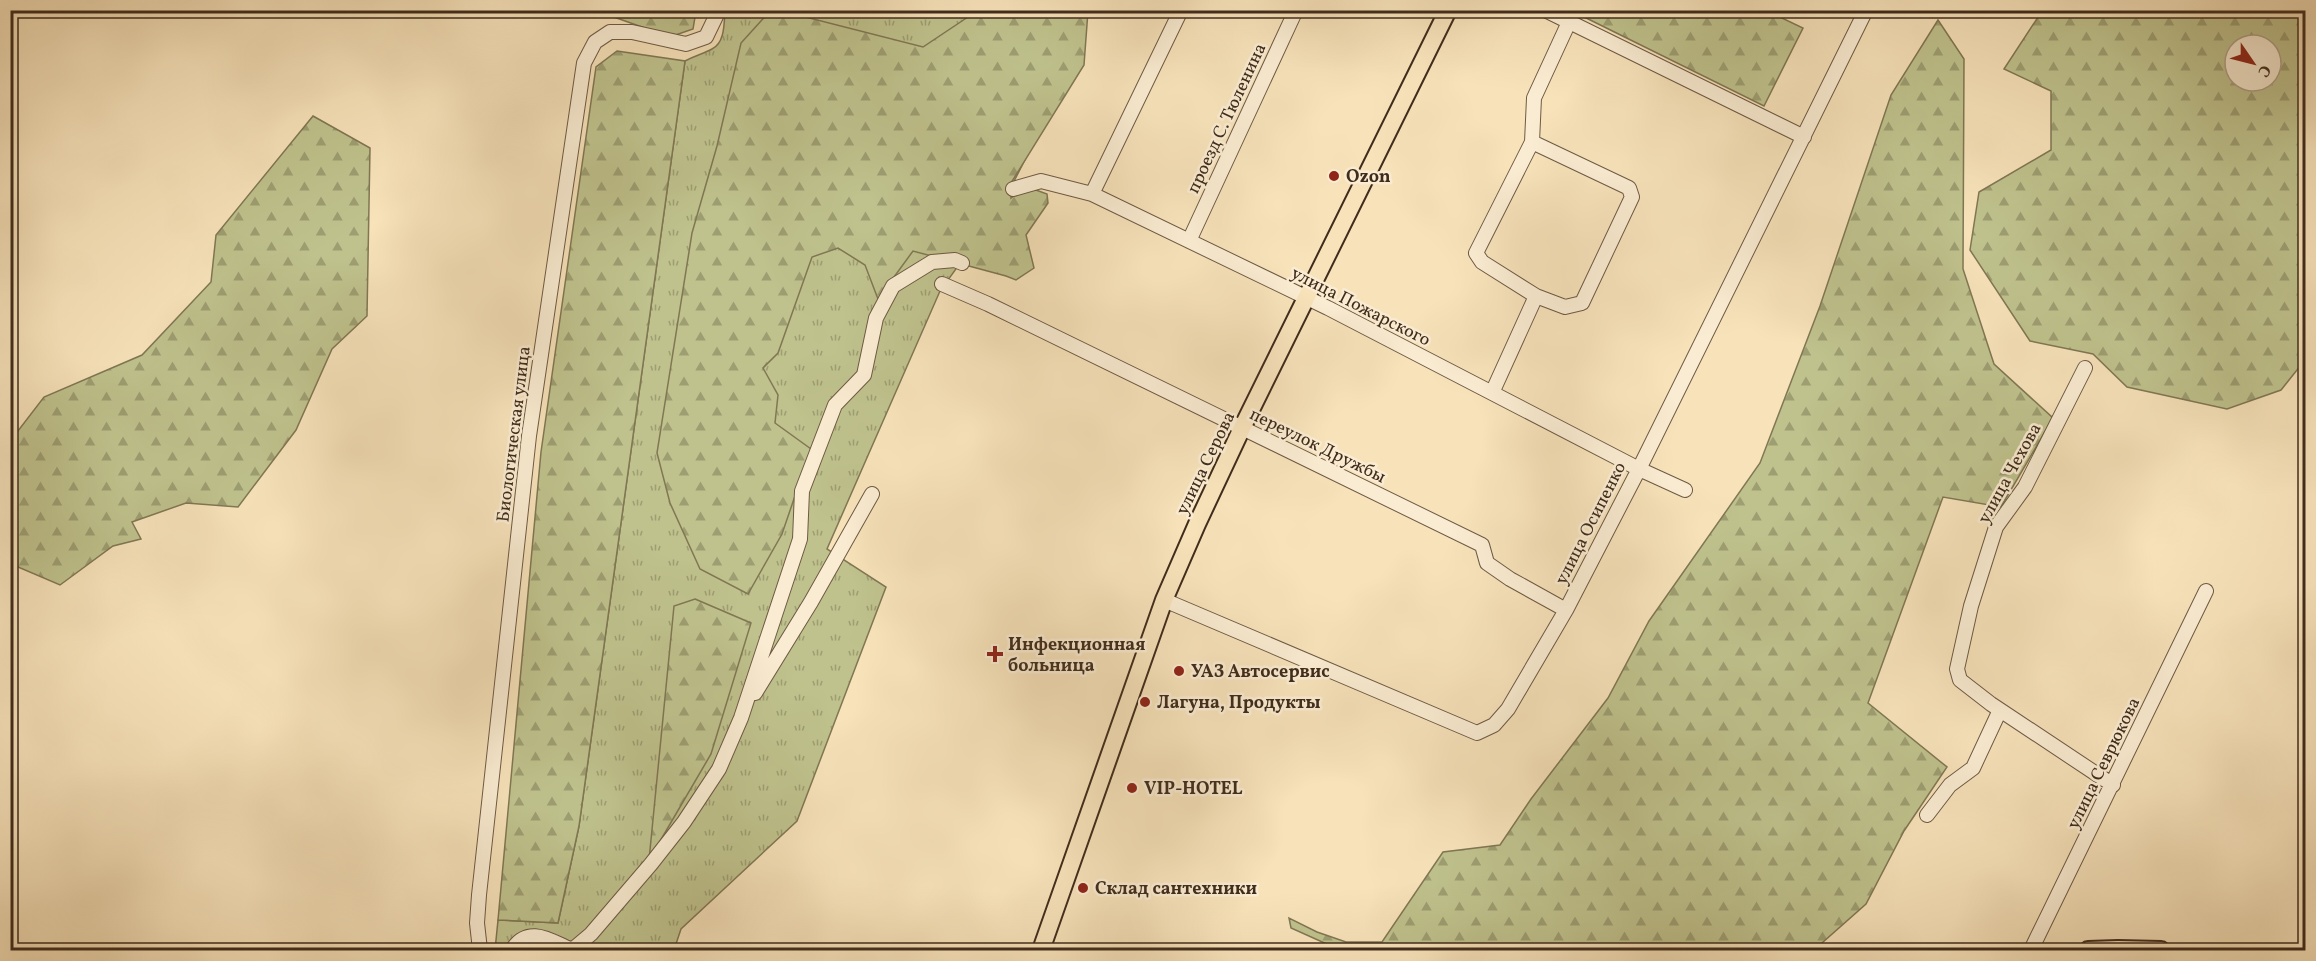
<svg xmlns="http://www.w3.org/2000/svg" width="2316" height="961" viewBox="0 0 2316 961" font-family="Vollkorn,serif">
<style>
.grass{fill:url(#grass-tufts);stroke:#807754;stroke-width:1.5}
.forest{fill:url(#forest-firs);stroke:#807754;stroke-width:1.5;fill-rule:evenodd}
.lines{fill:none;stroke-linecap:round;stroke-linejoin:round}
.minor-casing{stroke:#6e5a44;stroke-width:16}
.major-casing{stroke:#402c1c;stroke-width:20}
.minor{stroke:#faecd2;stroke-width:14}
.major{stroke:#f7e2ba;stroke-width:16}
.poi-dot{fill:#8f2418;stroke:#faecd2;stroke-width:2}
.labels{text-anchor:middle;stroke-width:5;stroke-linejoin:round;paint-order:stroke}
.street-label{font-size:18px;fill:#402c1c;stroke:#faecd2}
.poi-label{font-size:18px;font-weight:bold;fill:#402c1c;stroke:#faecd2;text-anchor:start}
</style>
<defs>
<pattern id="grass-tufts" width="24" height="20" patternUnits="userSpaceOnUse" patternTransform="scale(1.5)"><rect width="24" height="20" fill="#bfc28d"/><path d="M3 7l-1-3M5 7V3M7 7l1-3M15 17l-1-3M17 17v-4M19 17l1-3" fill="none" stroke="#9d9e72"/></pattern>
<pattern id="forest-firs" width="22" height="20" patternUnits="userSpaceOnUse" patternTransform="scale(1.5)"><rect width="22" height="20" fill="#bfc28d"/><path d="M5 1l3.5 6h-7zM16 11l3.5 6h-7z" fill="#9d9e72"/></pattern>
</defs>
<rect width="100%" height="100%" fill="#f7e2ba"/>
<filter id="stains"><feTurbulence type="fractalNoise" baseFrequency=".00333" numOctaves="4"/><feColorMatrix values="0 0 0 0 .2 0 0 0 0 .09 0 0 0 0 .02 0 0 0 .5 -.17"/></filter>
<radialGradient id="worn" r=".72"><stop offset=".6" stop-color="#630" stop-opacity="0"/><stop offset="1" stop-color="#630" stop-opacity=".3"/></radialGradient>
<path class="grass" d="M725,11H1077V57L1002,205L940,291L827,549L886,587L797,821L681,929L674,950H495L498,920L558,923L579,826L685,61C696,55 703,54 712,49C725,43 724,23 725,11Z"/>
<path class="forest" d="M613,11H696L693,29L670,37L611,16Z
M770,11H782L923,47L977,11H1088L1084,65L1011,183V198L1023,189L1036,190L1047,194L1048,203L1026,235L1034,268L1016,280L1006,276L913,251L878,299L865,265L838,248L812,257L778,353L763,368L778,395L775,423L811,449L782,534L748,594L700,569L670,503L657,453L692,233L717,146L741,43Z
M1572,11H1767L1803,28L1764,106Z
M2042,11H2305V360L2281,390L2227,409L2127,387L2093,354L2030,341L1970,250L1979,192L2051,150V91L2004,69ZM2235,45H2271V81H2235Z
M1938,20L1964,59L1963,269L1994,364L2053,418L2001,507L1943,497L1868,703L1947,767L1904,831L1866,904L1814,950H1340L1291,928L1289,918L1317,932L1346,942H1382L1443,852L1500,845L1531,799L1608,698L1649,621L1760,463L1820,306L1891,95Z
M617,51L685,61L579,826L558,923L498,920L541,452L596,67Z
M313,116L370,148L367,316L332,349L296,430L238,507L186,503L132,522L141,539L113,546L60,585L11,564V440L44,397L142,355L211,282L216,235Z
M695,599L751,623L711,754L649,860L674,606Z"/>
<g class="lines">
<g class="minor-casing">
<path id="minor" d="M1545,10L1804,137
M1532,142L1629,188L1632,197L1582,303L1565,307L1536,296
M1013,189L1041,181L1092,194L1328,308L1639,469L1685,490
M1092,194L1181,10
M1189,241L1296,10
M942,284L988,304L1482,545L1487,563L1510,579L1566,610
M2085,368L2025,487L1996,527L1971,606L1957,669L1960,680L1991,704L2113,785
M1492,393L1536,296L1482,262L1476,253L1532,142L1534,98L1569,22
M1164,600L1477,733L1494,725L1508,709L1566,610L1639,469L1866,10
M755,693L811,602L872,494
M1927,815L1950,785L1973,768L2000,710
M480,950L477,923L479,895L529,436L584,63L595,42L610,32H632L686,44L706,37L719,10
M512,950C528,924 551,941 572,950L591,934L651,864L684,822L719,769L741,718L800,539L802,491L835,405L864,375L876,318L893,286L932,262L955,260L962,263
M2031,950L2206,591"/>
</g>
<g class="major-casing">
<path id="major" d="M1041,950L1164,600L1197,524L1242,428L1448,10
M2088,950L2118,949L2161,950"/>
</g>
<use href="#minor" class="minor"/>
<use href="#major" class="major"/>
</g>
<g class="poi-dot">
<circle cx="1334" cy="176" r="6"/>
<path d="M992 645h6v6h6v6h-6v6h-6v-6h-6v-6h6z"/>
<circle cx="1179" cy="671" r="6"/>
<circle cx="1145" cy="702" r="6"/>
<circle cx="1132" cy="788" r="6"/>
<circle cx="1083" cy="888" r="6"/>
</g>
<g class="labels">
<g class="street-label">
<text transform="translate(1226 118) rotate(-65)" y="6">проезд С. Тюленина</text>
<text transform="translate(1361 306) rotate(27)" y="6">улица Пожарского</text>
<text transform="translate(513 434) rotate(-83)" y="6">Биологическая улица</text>
<text transform="translate(1318 445) rotate(26)" y="6">переулок Дружбы</text>
<text transform="translate(1205 463) rotate(-64)" y="6">улица Серова</text>
<text transform="translate(2009 473) rotate(-61)" y="6">улица Чехова</text>
<text transform="translate(1590 523) rotate(-63)" y="6">улица Осипенко</text>
<text transform="translate(2103 763) rotate(-64)" y="6">улица Севрюкова</text>
</g>
<g class="poi-label">
<text x="1346" y="182">Ozon</text>
<text x="1008" y="650">Инфекционная<tspan x="1008" dy="21">больница</tspan></text>
<text x="1191" y="677">УАЗ Автосервис</text>
<text x="1157" y="708">Лагуна, Продукты</text>
<text x="1144" y="794">VIP-HOTEL</text>
<text x="1095" y="894">Склад сантехники</text>
</g>
</g>
<rect width="2316" height="961" fill="none" stroke="#f7e2ba" stroke-width="36"/>
<rect x="12" y="12" width="2292" height="937" fill="none" stroke="#402c1c" stroke-width="3"/>
<rect x="18" y="18" width="2280" height="925" fill="none" stroke="#402c1c" stroke-width="1.5"/>
<g transform="translate(2253 63) rotate(125)"><circle r="28" fill="#faecd2" stroke="#b09f89" stroke-width="1.5"/>
<path d="M0-4.5L10 22L0 15L-10 22Z" fill="#8f2418"/>
<text y="-9" font-size="16" font-weight="bold" text-anchor="middle" fill="#402c1c">С</text>
</g>
<rect width="100%" height="100%" filter="url(#stains)"/>
<rect width="100%" height="100%" fill="url(#worn)"/>
</svg>
